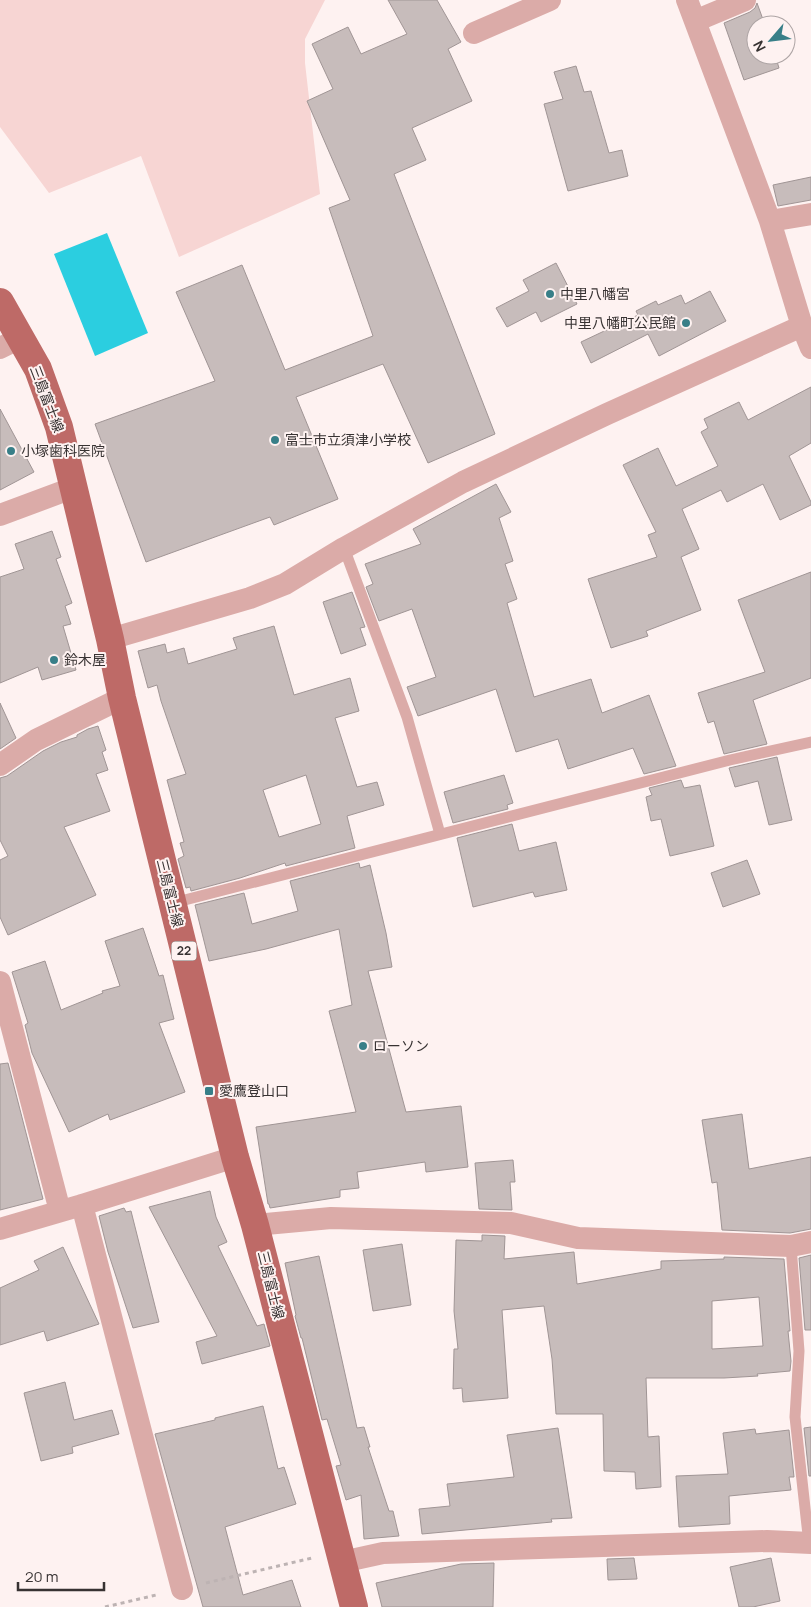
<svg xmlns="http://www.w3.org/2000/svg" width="811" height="1607" viewBox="0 0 811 1607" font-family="Manrope,'Noto Sans JP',sans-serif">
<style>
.green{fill:#f7d5d3}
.water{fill:#2bcee0}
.building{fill:#c7bcbb;stroke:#a09595;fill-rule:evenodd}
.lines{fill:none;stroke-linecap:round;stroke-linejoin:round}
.path{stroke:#bdb3b3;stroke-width:3;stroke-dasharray:4 4;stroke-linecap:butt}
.service{stroke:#dbaba8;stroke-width:11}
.minor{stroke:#dbaba8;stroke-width:22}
.primary{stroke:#be6a67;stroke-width:28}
.poi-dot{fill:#387f88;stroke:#fef2f1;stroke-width:2}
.labels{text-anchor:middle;stroke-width:4;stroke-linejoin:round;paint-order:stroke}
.shield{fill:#fef2f1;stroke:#736c6b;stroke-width:1}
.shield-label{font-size:12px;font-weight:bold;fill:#373232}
.poi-label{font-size:14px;fill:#373232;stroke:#fef2f1;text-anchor:start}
.street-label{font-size:14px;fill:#373232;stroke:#fef2f1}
</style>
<rect width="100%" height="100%" fill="#fef2f1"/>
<path class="green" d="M0,0H325L305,39V63L320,194L179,257L141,156L49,193L0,127Z"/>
<path class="water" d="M107,233L148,333L95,356L54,254Z"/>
<path class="building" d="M388,0H437L461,42L448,49L472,101L412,128L426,160L394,174L495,434L428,463L383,364L296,397L338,499L274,525L270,517L146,562L95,424L215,381L176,292L242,265L285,370L373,336L329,208L350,200L307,101L333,89L312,44L348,27L361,54L407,34Z
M757,3L765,25H756V55H775L779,68L744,80L724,23L750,12L755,8Z
M576,66L584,92L591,91L609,153L622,150L628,176L568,191L544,104L563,99L554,72Z
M811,177V200L778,206L773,185Z
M556,263L577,304L541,322L536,312L507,327L496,308L529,291L523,280Z
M710,291L726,321L659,356L648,334L591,363L581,342L638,315L636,311L656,301L658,305L681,295L685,304Z
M811,387V443L789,456L811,502V505L780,520L763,484L727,502L721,490L682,509L699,549L681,557L701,610L646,631L648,636L611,648L588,579L657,557L648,535L656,532L623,465L658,448L676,486L718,466L701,432L708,428L704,419L739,402L748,420Z
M0,409L34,472L0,490Z
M496,484L511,512L499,518L513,561L505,564L517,599L507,603L534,697L591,679L602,713L649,695L676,766L644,774L633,748L568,769L558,739L516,752L496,689L418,716L407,687L436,677L412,609L379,621L366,587L373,584L365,564L421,544L413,529Z
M52,531L61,557L56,559L72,603L65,606L71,624L63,626L76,670L42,680L38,667L0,683V577L24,569L15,544Z
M811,572V678L753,700L767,744L724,754L714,721L708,723L698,693L765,672L738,600Z
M352,592L365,627L360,628L366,645L341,654L323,602Z
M274,626L294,695L350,678L359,711L335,718L357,787L377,782L384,805L347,816L355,848L286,866L285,863L240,878L191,891L190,887L186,888L178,859L184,856L180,843L184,842L167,780L186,774L161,701L157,685L148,688L138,651L165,644L167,653L184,648L188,664L237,649L233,638ZM306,775L321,824L279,837L263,790Z
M0,703L16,738L0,749Z
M98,726L106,750L102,752L108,770L96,774L110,811L64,827L96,895L8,935L0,917V860L8,856L0,840V778L7,776L43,751L61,742L77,737V735L88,729Z
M777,757L792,820L769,825L758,781L735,787L729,768Z
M504,775L513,803L507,805L508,809L453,823L444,792Z
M681,780L684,788L700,785L714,846L670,856L661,819L651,821L646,797L652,795L649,788Z
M512,824L519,851L556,842L567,890L535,897L533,892L473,907L457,838Z
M747,860L760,894L723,907L711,873Z
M359,863L360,868L370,865L386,933L392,967L368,971L406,1112L461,1106L468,1167L426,1172L425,1162L357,1172L359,1188L340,1190V1197L270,1208L269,1204H268L256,1127L356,1112L329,1011L352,1005L339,929L266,949L209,961L195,905L244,893L252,924L298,911L290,881Z
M143,928L159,976L163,975L174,1019L159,1023L185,1092L110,1120L108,1114L69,1132L32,1053L25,1025L28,1023L12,972L45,961L61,1010L103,993L102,991L120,986L105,941Z
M8,1063L43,1199L0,1210V1064Z
M742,1114L749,1169L811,1157V1229L790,1233L722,1230L717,1182L712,1183L702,1120Z
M513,1160L515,1182H510L512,1210L479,1209L475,1163Z
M210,1191L216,1217L227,1242L218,1246L257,1326L264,1324L270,1346L202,1364L196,1342L217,1336L149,1207Z
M124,1208L126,1212L131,1211L159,1322L133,1328L108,1252L99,1216Z
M482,1235L505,1236L504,1259L574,1252L577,1284L661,1269V1261L724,1259V1257L784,1259L790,1331H788L791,1361L790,1371L757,1374L758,1376L724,1378H646L648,1437L659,1436L661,1487L636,1489L635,1472L604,1471L603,1414H556L552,1359L544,1306L502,1310L508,1398L463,1402L462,1388L453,1389L454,1349H458L454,1311L456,1240L482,1241ZM759,1297L763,1346L712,1349V1301Z
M402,1244L411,1305L373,1311L363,1250Z
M63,1247L99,1324L47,1341L44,1331L0,1345V1288L39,1270L34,1261Z
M811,1255V1330H805L799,1258Z
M319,1256L357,1428L364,1427L370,1447H368L389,1511H393L399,1536L364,1539L361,1495L346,1500L336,1466L341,1465L327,1419L322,1420L302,1338H301L295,1316L296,1315L285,1263Z
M65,1382L74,1420L112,1410L119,1434L72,1447L73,1453L41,1461L24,1393Z
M263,1406L278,1469L284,1467L296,1504L225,1527L243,1595L292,1580L301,1607H203L155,1434L215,1420V1418Z
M811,1427V1476H809L804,1428Z
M558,1428L572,1518L551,1519L552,1522L422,1534L419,1509L450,1506L447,1484L514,1477L507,1435Z
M755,1429L756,1434L789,1430L794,1477H789L791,1490L729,1496L730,1524L679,1527L676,1476L728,1474L723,1433Z
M634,1558L637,1579L608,1580L607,1559Z
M771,1558L780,1601L753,1607H739L730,1567Z
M494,1563L493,1607H382L376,1583L461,1564Z"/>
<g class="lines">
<path class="path" d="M206,1583L312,1558
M105,1607L156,1595"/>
<path class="service" d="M344,548L407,717L440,834
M173,903L730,760L811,742
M791,1246L799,1351L795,1417L809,1544"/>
<path class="minor" d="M687,0L770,221L802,326L811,348
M695,21L745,0
M474,33L550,0
M770,221L811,214
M0,348L20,338
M0,515L75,487
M110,639L250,598L285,584L344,548L463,482L607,414L802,326
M0,765L36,740L122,698
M0,982L60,1211
M82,1205L182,1589
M255,1225L331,1218L511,1223L578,1238L791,1246L811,1242
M0,1229L82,1205L235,1157
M342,1562L383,1553L767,1541L811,1543"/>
<path class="primary" d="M0,302L38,369L59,427L110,639L122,698L235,1157L255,1225L354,1607"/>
</g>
<g class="poi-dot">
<circle cx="550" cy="294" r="5"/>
<circle cx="686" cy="323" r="5"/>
<circle cx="275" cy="440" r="5"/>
<circle cx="11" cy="451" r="5"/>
<circle cx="54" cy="660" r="5"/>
<circle cx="363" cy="1046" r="5"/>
<rect x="204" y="1086" width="10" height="10" rx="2.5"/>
</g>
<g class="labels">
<rect class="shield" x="171.5" y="941.5" width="25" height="19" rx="4"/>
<g class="shield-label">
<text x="184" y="955">22</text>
</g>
<g class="poi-label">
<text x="560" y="299">中里八幡宮</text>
<text x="676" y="328" text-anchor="end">中里八幡町公民館</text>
<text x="285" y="445">富士市立須津小学校</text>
<text x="21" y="456">小塚歯科医院</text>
<text x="64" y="665">鈴木屋</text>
<text x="373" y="1051">ローソン</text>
<text x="219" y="1096">愛鷹登山口</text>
</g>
<g class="street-label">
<text transform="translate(47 399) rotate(69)" y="5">三島富士線</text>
<text transform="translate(170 893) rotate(76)" y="5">三島富士線</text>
<text transform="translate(271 1285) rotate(76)" y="5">三島富士線</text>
</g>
</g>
<g transform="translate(771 40) rotate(242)"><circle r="24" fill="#fef2f1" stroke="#aea5a5"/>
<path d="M0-4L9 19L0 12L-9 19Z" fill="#387f88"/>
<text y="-8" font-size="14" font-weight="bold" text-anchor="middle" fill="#373232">N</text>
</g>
<path d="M18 1582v8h86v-8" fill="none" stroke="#373232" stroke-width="2.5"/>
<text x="25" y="1582" font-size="15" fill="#373232" stroke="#fef2f1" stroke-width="4" paint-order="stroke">20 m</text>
</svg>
